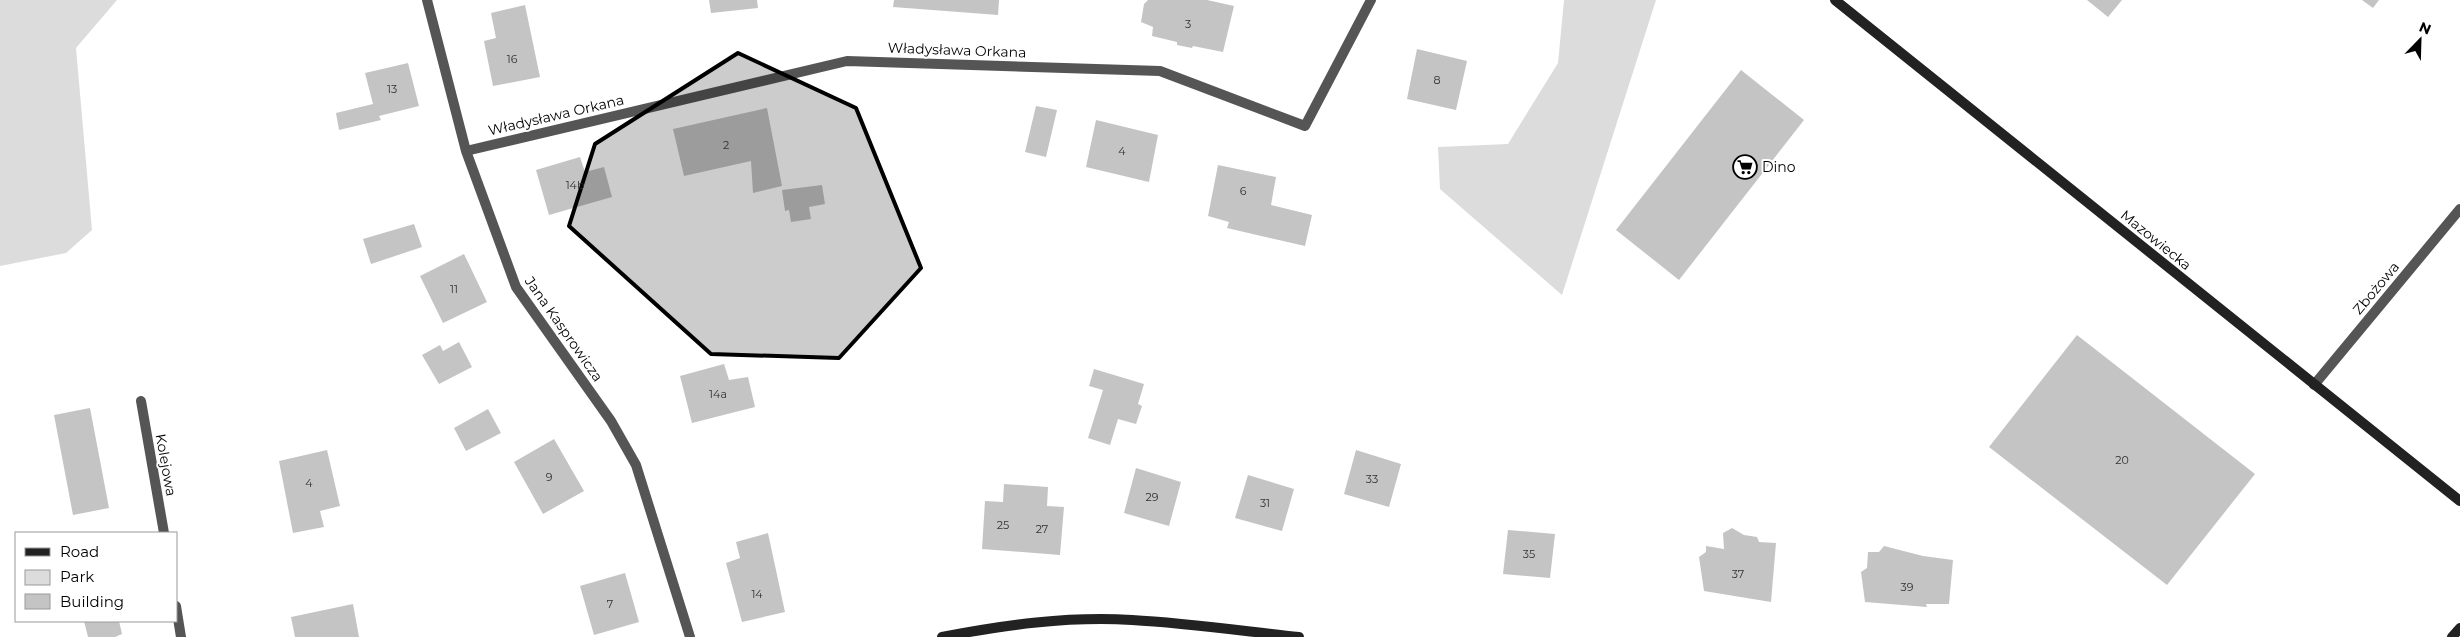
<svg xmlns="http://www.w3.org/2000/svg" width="2460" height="637" viewBox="0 0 2460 637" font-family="Montserrat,sans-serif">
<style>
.green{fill:#dcdcdc}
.building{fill:#c4c4c4}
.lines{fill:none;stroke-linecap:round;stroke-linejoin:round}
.street{stroke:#555;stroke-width:10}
.secondary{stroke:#222;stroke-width:10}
.marked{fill:#000;fill-opacity:0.2;stroke:#000;stroke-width:4;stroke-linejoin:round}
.labels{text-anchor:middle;stroke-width:4;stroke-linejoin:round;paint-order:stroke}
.number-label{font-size:11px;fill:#313131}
.street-label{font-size:14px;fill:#000;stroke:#fff}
.poi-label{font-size:14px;fill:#000;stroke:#fff;text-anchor:start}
</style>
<rect width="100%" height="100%" fill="#fff"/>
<path class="green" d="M0,0H117L76,48L92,230L66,253L0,266Z
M1564,0H1656L1562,295L1440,189L1438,147L1508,144L1558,63Z"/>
<path class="building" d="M709,0H757L758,8L711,13Z
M894,0H999L998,15L893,7Z
M1148,0H1207L1234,6L1223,52L1193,46L1192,48L1177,45V42L1152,36L1153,27L1141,22L1144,4Z
M2087,0H2122L2108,17Z
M2362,0H2379L2373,8Z
M525,5L540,77L493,86L484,41L496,38L491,13Z
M1417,49L1467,61L1456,110L1407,99Z
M408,63L419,106L379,116L381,120L339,130L336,113L373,104L365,73Z
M1741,70L1804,120L1679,280L1616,230Z
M1036,106L1057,110L1046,157L1025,152Z
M767,108L782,186L753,193L751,161L684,176L673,129Z
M1096,120L1158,135L1149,182L1086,167Z
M580,157L585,172L604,167L612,197L549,215L536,170Z
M1218,165L1276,177L1271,205L1312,215L1305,246L1227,228L1229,222L1208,216Z
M822,185L825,204L809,207L811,219L791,222L789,210L785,211L782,190Z
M414,224L422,247L371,264L363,239Z
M464,254L487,302L443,323L420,276Z
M2077,335L2255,474L2167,585L1989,447Z
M459,342L472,367L439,384L422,355L440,345L443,351Z
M724,364L729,380L748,377L755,407L692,423L680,376Z
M1094,369L1144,384L1138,404L1142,406L1136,424L1118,419L1110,445L1088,438L1103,390L1089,386Z
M90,408L109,508L73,515L54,415Z
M488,409L501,433L466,451L454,428Z
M554,439L584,491L543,514L514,462Z
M327,450L340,506L320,511L324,527L293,533L279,461Z
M1356,450L1401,464L1389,507L1344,494Z
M1136,468L1181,482L1169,526L1124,513Z
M1248,475L1294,489L1282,531L1235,518Z
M1004,484L1048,487L1047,506L1064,507L1060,555L982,549L985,501L1003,502Z
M1732,528L1744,535L1757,537L1759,542L1776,543L1771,602L1704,591L1699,557L1706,552V546L1724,549L1723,533Z
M1508,530L1555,534L1550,578L1503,574Z
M768,533L785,612L742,622L726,563L740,558L736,542Z
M1884,546L1923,556L1953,560L1949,604H1926L1927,607L1865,602L1861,572L1867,568L1868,552H1879Z
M625,573L639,622L594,635L580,586Z
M353,604L359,637H295L291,617Z
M84,621H119L122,634L115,637H88Z"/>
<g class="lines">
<path class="street" d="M427,0L466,151L516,287L611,421L636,465L690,637
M466,151L847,61L1160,71L1305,126L1371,0
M2314,385L2460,209
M141,401L164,533
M176,606L181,637"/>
<path class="secondary" d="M1835,0L2460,501
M942,637C1004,625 1068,616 1132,620C1187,623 1243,631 1299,637
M2452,637L2460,628"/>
</g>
<path class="marked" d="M738,53L856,108L921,268L839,358L711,354L569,226L595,144Z"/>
<defs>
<g id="supermarket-ring" transform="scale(1.25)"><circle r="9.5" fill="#fff" stroke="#000" stroke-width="1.5"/><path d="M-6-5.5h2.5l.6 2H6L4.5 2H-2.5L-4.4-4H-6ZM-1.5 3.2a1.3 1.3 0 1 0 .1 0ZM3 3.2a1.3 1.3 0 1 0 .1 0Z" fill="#000"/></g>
</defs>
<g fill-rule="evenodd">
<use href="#supermarket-ring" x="1745" y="167"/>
</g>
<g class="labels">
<g class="number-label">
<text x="1188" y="28">3</text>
<text x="512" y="63">16</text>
<text x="1437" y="84">8</text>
<text x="392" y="93">13</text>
<text x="726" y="149">2</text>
<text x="1122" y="155">4</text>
<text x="575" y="189">14b</text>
<text x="1243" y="195">6</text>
<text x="454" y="293">11</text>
<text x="718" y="398">14a</text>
<text x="2122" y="464">20</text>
<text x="549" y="481">9</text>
<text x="1372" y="483">33</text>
<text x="309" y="487">4</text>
<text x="1152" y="501">29</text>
<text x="1265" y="507">31</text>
<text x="1003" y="529">25</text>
<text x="1042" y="533">27</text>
<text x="1529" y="558">35</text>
<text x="1738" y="578">37</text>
<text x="1907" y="591">39</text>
<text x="757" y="598">14</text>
<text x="610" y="608">7</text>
</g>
<g class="street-label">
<text transform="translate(957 50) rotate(2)" y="5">Władysława Orkana</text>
<text transform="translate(556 115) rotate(-13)" y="5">Władysława Orkana</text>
<text transform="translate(2156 240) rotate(39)" y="5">Mazowiecka</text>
<text transform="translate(2376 288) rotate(-50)" y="5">Zbożowa</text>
<text transform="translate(564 329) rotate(55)" y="5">Jana Kasprowicza</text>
<text transform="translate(166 465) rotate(80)" y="5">Kolejowa</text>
</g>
<g class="poi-label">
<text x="1762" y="172">Dino</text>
</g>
</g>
<rect x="15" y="532" width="162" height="90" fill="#ffffff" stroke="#999999"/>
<rect x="25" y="548" width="25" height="8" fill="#222222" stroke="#999999"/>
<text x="60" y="557" font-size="15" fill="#000000">Road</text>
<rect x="25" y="570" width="25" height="15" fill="#dcdcdc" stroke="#999999"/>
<text x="60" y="582" font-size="15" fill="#000000">Park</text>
<rect x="25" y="594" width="25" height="15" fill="#c4c4c4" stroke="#999999"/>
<text x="60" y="607" font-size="15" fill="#000000">Building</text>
<g transform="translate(2420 40) rotate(23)" stroke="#ffffff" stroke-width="4" paint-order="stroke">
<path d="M0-4L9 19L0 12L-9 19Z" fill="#000000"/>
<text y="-8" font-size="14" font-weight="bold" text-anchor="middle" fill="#000000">N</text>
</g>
</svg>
